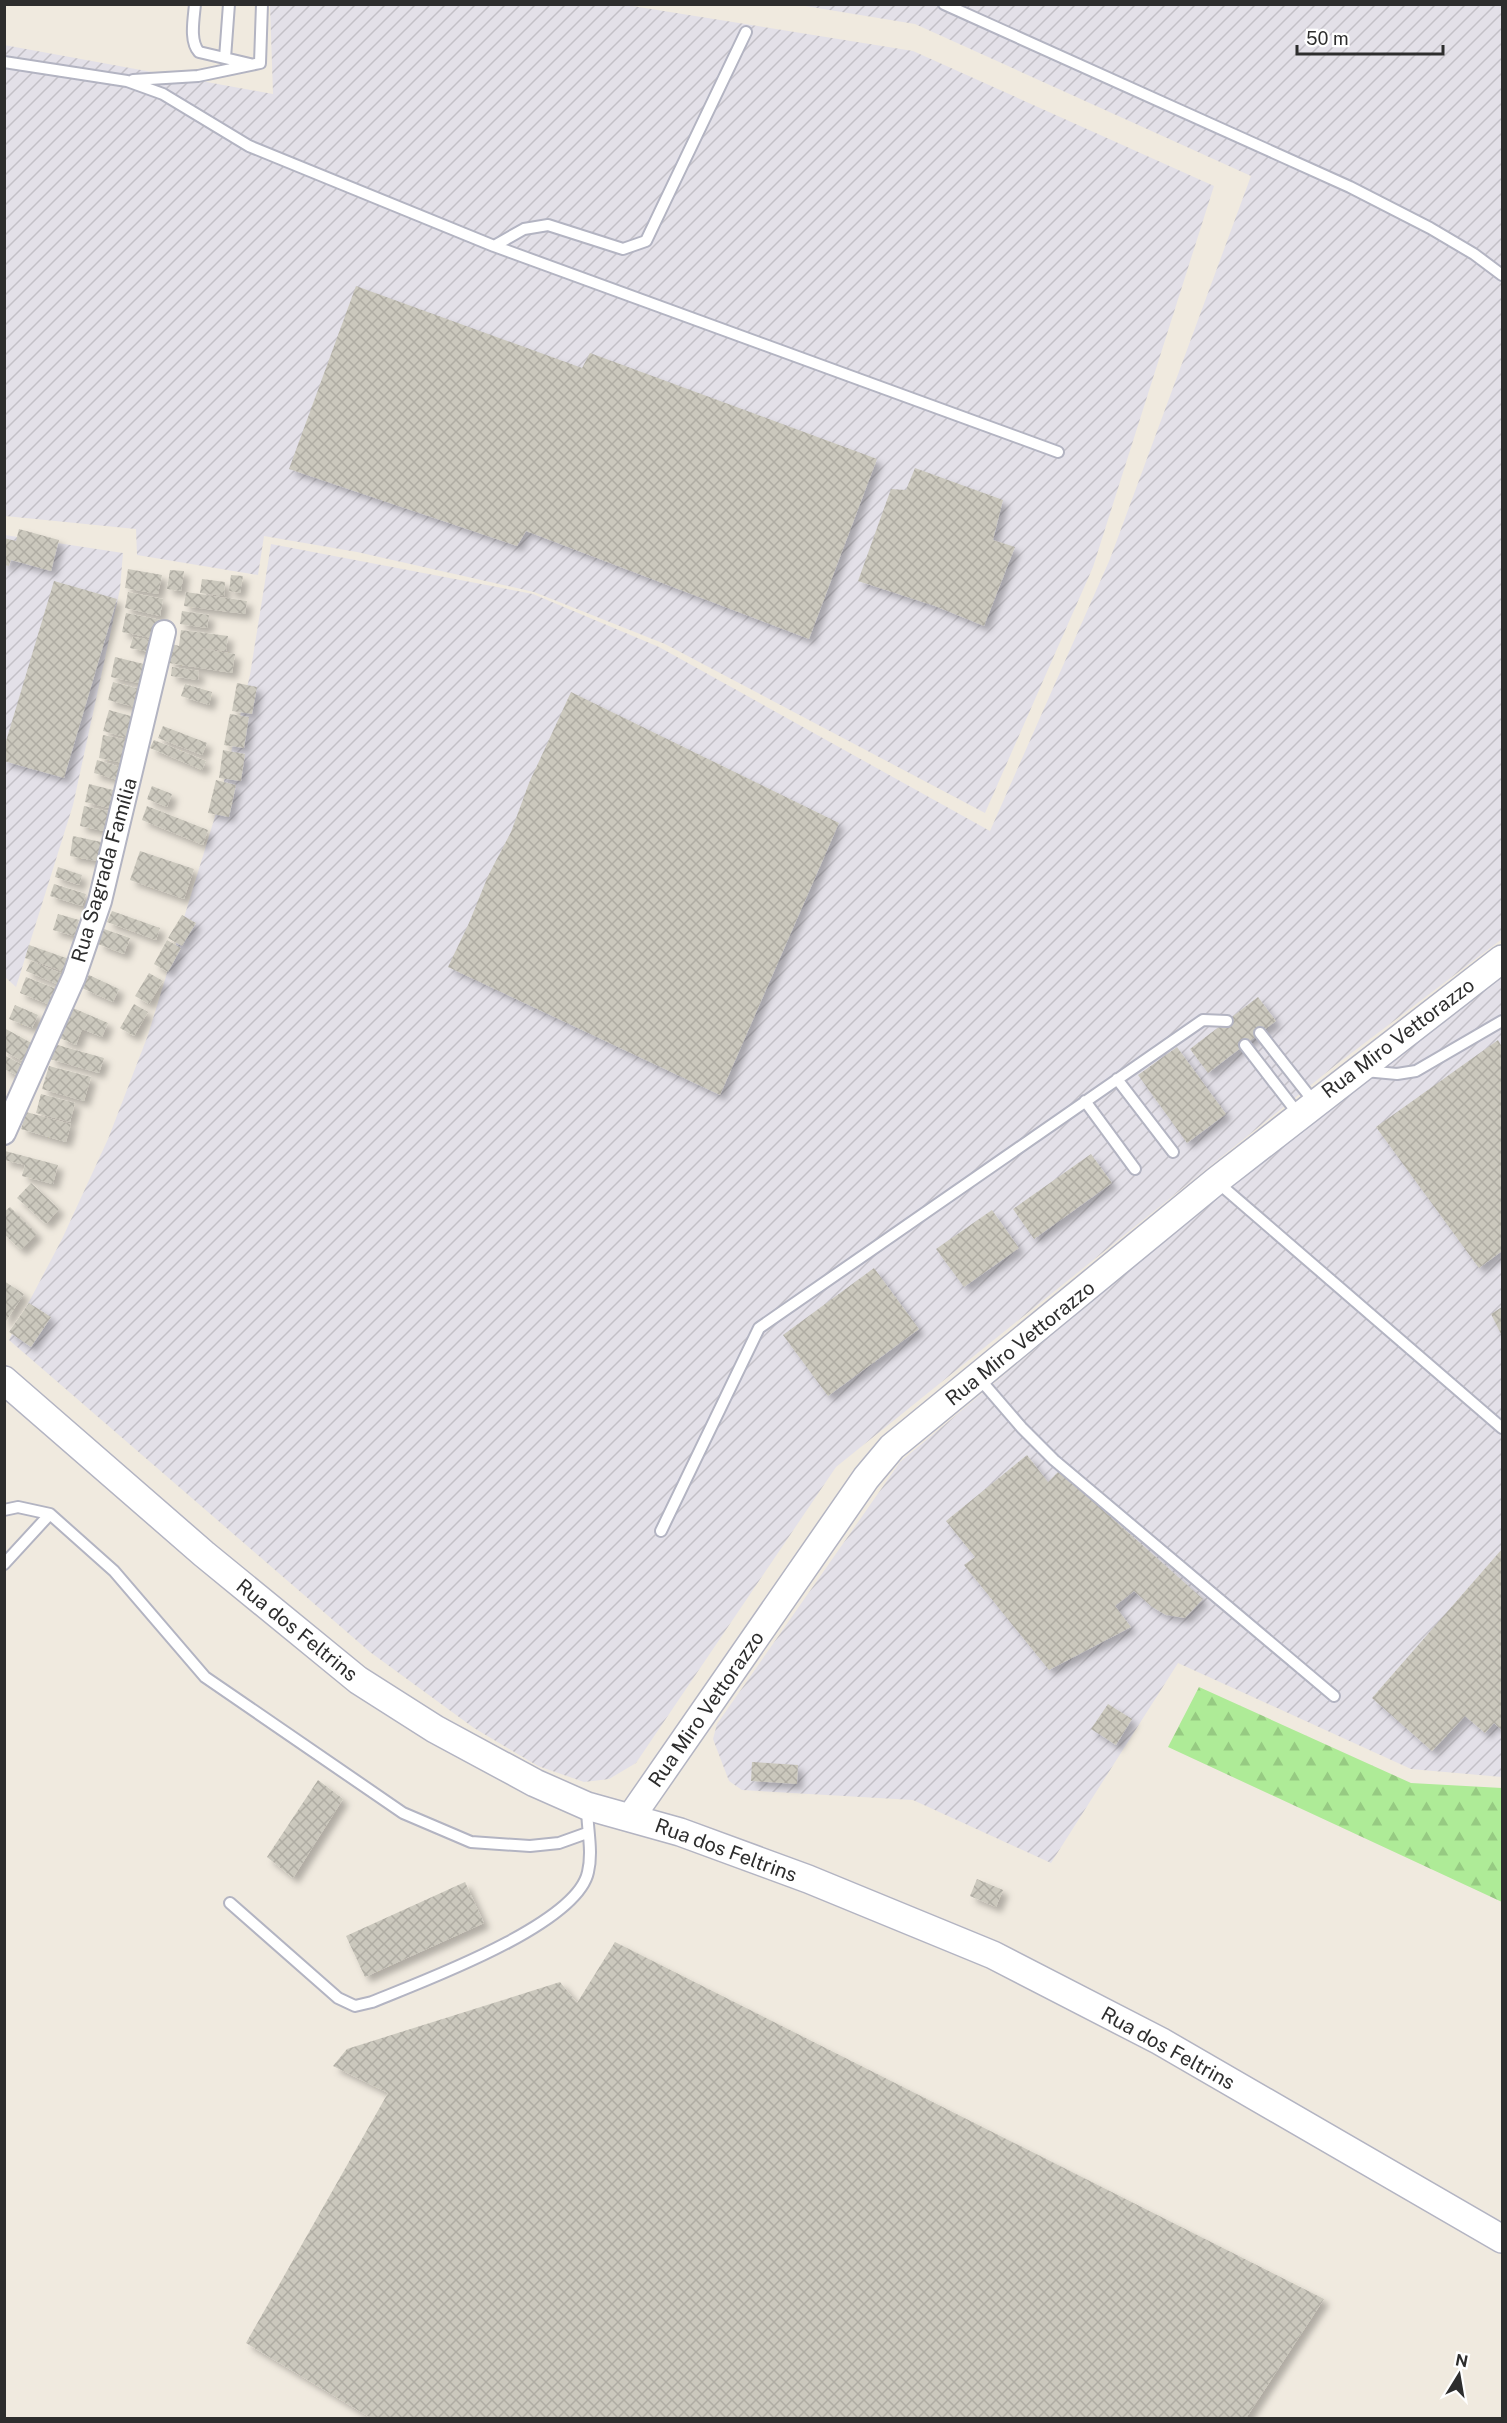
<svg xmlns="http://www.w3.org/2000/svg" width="1507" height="2423" viewBox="0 0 1507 2423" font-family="'Public Sans',sans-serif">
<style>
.industrial{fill:url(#industrial-furrows)}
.forest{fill:url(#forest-firs)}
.building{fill:url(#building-cross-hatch);filter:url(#shadow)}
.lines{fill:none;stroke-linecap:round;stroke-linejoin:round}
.service-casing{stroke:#b3b4c2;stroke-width:14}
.minor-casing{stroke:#b3b4c2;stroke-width:26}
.tertiary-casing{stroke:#b3b4c2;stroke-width:30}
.service{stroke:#fff;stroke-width:10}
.minor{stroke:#fff;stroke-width:22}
.tertiary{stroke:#fff;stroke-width:27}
.labels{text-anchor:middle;stroke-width:4.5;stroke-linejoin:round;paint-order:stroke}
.street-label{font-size:20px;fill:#2d2d2d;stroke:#fff}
</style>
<defs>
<pattern id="industrial-furrows" width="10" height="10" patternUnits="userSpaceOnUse" patternTransform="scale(1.5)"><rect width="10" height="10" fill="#e3e0e8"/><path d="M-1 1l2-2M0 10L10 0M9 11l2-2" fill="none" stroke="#c3c0c7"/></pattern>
<pattern id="forest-firs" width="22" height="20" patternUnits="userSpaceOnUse" patternTransform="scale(1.5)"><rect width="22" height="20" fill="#aeeb97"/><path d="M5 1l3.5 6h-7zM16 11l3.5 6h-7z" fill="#96ca82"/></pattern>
<pattern id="building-cross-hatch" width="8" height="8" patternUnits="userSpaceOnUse" patternTransform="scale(1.5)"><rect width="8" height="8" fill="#cbc8bd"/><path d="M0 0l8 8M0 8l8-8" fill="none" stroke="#afaca3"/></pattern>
<filter id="shadow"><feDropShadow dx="5.5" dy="5.5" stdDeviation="3" flood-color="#0004"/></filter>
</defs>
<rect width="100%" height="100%" fill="#f0eadf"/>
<path class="industrial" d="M270,5H626L913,51L1214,186L1093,567L985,813L665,644L534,592L357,552L264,536L258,575L137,555L136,529L5,516L4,45L273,94Z
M799,5H1502V939L1337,1064L836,1467L636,1763L609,1779L584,1782L538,1766L474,1728L370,1652L9,1340L62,1239L108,1139L148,1035L217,810L250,675L271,544L533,594L659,647L990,831L1110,559L1251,176L915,24Z
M5,535L123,553L120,589L73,805L16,987L5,977Z
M1502,972V1777L1411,1769L1178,1663L1051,1863L913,1800L742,1790L729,1781L713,1739L717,1724L900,1462L1239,1178Z"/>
<path class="forest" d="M1199,1687L1411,1783L1502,1788V1902L1168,1747Z"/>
<path class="building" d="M356,286L582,368L590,353L877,459L809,639L526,531L517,546L289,469Z
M915,468L1003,500L993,540L1015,547L984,626L935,606L858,581L891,489L906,490Z
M19,529L59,540L51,571L11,560L9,566L4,565V538L16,541Z
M128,569L162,575L158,594L125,588Z
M170,570L184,571L181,591L167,589Z
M231,575L243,576L240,593L229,591Z
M202,579L225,582L224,596L200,593Z
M54,581L117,599L64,778L4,761V748Z
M128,592L163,599L160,616L125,608Z
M186,592L247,601L245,614L184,606Z
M182,611L209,615L207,628L180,624Z
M126,613L161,620L157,639L122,632Z
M181,630L228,636L226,651L189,647L235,654L232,673L169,663L172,644L179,646Z
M133,637L151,640L149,652L130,648Z
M115,657L152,666L148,685L111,677Z
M172,667L199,671L198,680L171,676Z
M113,682L143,690L139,708L108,700Z
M237,683L257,687L252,714L232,711Z
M185,684L212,692L209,705L181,696Z
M571,692L839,823L720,1095L448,967L469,923L488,876L511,832L529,783Z
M109,710L138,718L133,739L103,731Z
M230,714L249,717L244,748L224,745Z
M163,726L207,743L202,755L158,738Z
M103,735L133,741L128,764L99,758Z
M154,740L206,761L202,770L150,748Z
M223,750L245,754L241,781L219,778Z
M97,760L124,768L121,781L94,773Z
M216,780L236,785L229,817L208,813Z
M89,784L121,792L117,810L85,802Z
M152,786L172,794L167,807L147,799Z
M84,806L113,812L109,832L80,826Z
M147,806L208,830L203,845L142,820Z
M73,836L106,843L102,862L70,856Z
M140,851L194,869L184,899L130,880Z
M58,867L82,875L79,885L55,877Z
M54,884L86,894L82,906L50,896Z
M112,911L160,928L156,940L107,922Z
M58,914L79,920L74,936L53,930Z
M182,915L196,923L182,946L168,938Z
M104,929L130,938L124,954L98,944Z
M167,940L181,948L168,972L154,964Z
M29,945L69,959L65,972L25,958Z
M31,961L63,974L59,985L26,971Z
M149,973L163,981L149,1004L135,996Z
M89,975L119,989L113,1002L82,988Z
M26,977L61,991L55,1007L20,993Z
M1258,997L1276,1021L1208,1073L1190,1049Z
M134,1004L148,1012L134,1036L120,1028Z
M15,1005L38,1015L32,1028L9,1019Z
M73,1008L108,1023L102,1037L82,1029L76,1045L60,1038Z
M4,1028L37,1046L28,1064L4,1051Z
M1498,1040L1502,1047V1251L1479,1268L1376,1127Z
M54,1044L104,1058L99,1073L50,1059Z
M1177,1047L1226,1114L1187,1143L1138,1075Z
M4,1055L26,1067L20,1077L4,1069Z
M49,1066L91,1077L84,1101L42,1089Z
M41,1094L75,1103L70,1122L36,1113Z
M26,1112L71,1124L66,1142L21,1129Z
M5,1151L58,1165L53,1184L22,1176L25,1165L4,1160Z
M1091,1154L1112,1183L1034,1239L1013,1209Z
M31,1183L59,1209L46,1224L17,1198Z
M10,1207L37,1234L21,1250L4,1234V1212Z
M992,1210L1019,1248L964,1287L936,1249Z
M874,1268L919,1329L828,1396L783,1335Z
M4,1281L24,1294L4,1324Z
M29,1303L51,1317L31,1347L9,1332Z
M1502,1307V1336L1491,1314Z
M1027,1455L1048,1482L1059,1471L1203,1599L1185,1618L1166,1615L1152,1607L1134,1591L1115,1606L1131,1627L1049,1670L964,1565L975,1557L946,1521Z
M1502,1549V1730L1494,1723L1485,1733L1465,1716L1432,1751L1372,1698Z
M1108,1704L1132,1719L1116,1745L1091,1729Z
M752,1762L798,1765L797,1784L751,1781Z
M318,1780L343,1799L293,1878L267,1857Z
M977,1879L1003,1890L996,1907L970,1896Z
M465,1882L484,1923L365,1977L346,1936Z
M615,1942L1324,2299L1246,2418H371L246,2343L388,2093L333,2066L347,2049L560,1982L577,2003Z"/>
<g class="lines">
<g class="service-casing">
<path id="service" d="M195,4C194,18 189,41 199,52L250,64
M944,4L1350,187L1430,228L1474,254L1502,275
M225,58L229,4
M4,62L127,81L163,94L249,146L494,246L1058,452
M133,80L198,76L260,63L262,4
M494,246L524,229L548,225L623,249L646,241L746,32
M1260,1033L1314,1102
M1245,1045L1299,1115
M1365,1071L1397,1074L1416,1071L1502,1021
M1117,1079L1173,1152
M1085,1101L1135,1169
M1216,1181L1502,1428
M978,1377L1022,1428L1054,1460L1334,1696
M4,1510L18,1507L50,1514L114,1571L205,1677L403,1813L471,1842L530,1846L559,1843L587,1833
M661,1531L759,1328L1203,1020L1227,1021
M4,1564L50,1514
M230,1903L338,1998L355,2006L372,2002C421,1982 577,1925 588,1872C593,1851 587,1828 587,1807"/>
</g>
<g class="minor-casing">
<path id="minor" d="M4,1133L74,977L100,901L164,632"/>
</g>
<g class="tertiary-casing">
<path id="tertiary" d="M4,1380L204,1554L358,1680L435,1729L535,1783L587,1806L680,1832L808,1879L993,1955L1160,2041L1502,2239
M631,1817L866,1478L892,1447L1216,1181L1502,959"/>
</g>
<use href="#service" class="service"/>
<use href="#minor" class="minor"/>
<use href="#tertiary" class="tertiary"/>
</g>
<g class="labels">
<g class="street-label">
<text transform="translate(104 870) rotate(-74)" y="7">Rua Sagrada Família</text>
<text transform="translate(1398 1038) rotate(-37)" y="7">Rua Miro Vettorazzo</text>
<text transform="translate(1020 1343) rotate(-39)" y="7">Rua Miro Vettorazzo</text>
<text transform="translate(297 1630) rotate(39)" y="7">Rua dos Feltrins</text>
<text transform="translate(706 1709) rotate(-55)" y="7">Rua Miro Vettorazzo</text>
<text transform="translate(726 1850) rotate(20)" y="7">Rua dos Feltrins</text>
<text transform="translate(1168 2048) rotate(29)" y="7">Rua dos Feltrins</text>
</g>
</g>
<rect width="1507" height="2423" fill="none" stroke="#2d2d2d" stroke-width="12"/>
<g transform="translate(1459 2375) rotate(11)" stroke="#ffffff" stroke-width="4.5" paint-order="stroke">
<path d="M0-4.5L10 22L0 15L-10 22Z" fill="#2d2d2d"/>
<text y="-9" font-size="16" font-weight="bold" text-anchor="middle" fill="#2d2d2d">N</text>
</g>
<path d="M1297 45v9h146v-9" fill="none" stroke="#2d2d2d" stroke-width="3"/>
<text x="1306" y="45" font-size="18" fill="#2d2d2d" stroke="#ffffff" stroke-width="4.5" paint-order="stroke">50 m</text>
</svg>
